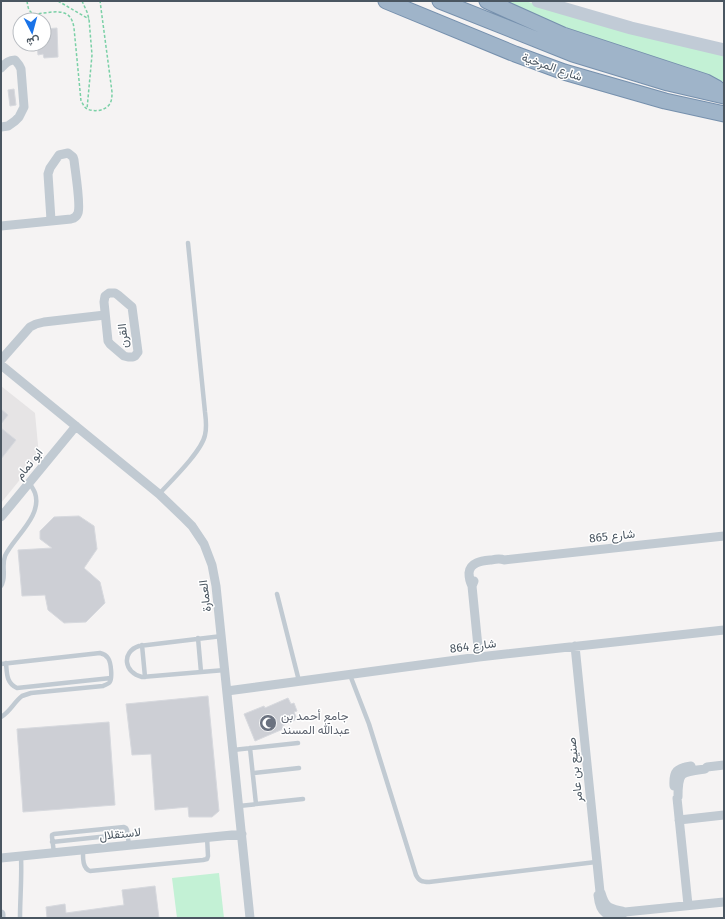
<svg xmlns="http://www.w3.org/2000/svg" width="725" height="919" viewBox="0 0 725 919" font-family="'Fira Sans',Vazirmatn,sans-serif">
<style>
.education{fill:#e6e4e5}
.green{fill:#c3f1d5}
.building{fill:#cdcfd5;stroke:#d7d9de}
.lines{fill:none;stroke-linecap:round;stroke-linejoin:round}
.trunk-casing{stroke:#7690ad;stroke-width:17}
.path{stroke:#7ad0a6;stroke-width:1.5;stroke-dasharray:3 2;stroke-linecap:butt}
.service{stroke:#c1cad2;stroke-width:4.5}
.minor{stroke:#c1cad2;stroke-width:9}
.secondary{stroke:#c1cbd6;stroke-width:13}
.trunk{stroke:#9fb4c9;stroke-width:15}
.labels{text-anchor:middle;stroke-width:3;stroke-linejoin:round;paint-order:stroke}
.street-label{font-size:12px;fill:#4a5661;stroke:#fff}
.worship-label{font-size:12px;fill:#5b616d;stroke:#fff;text-anchor:start}
</style>
<rect width="100%" height="100%" fill="#f5f3f3"/>
<path class="education" d="M1,386L35,413L39,456L1,503Z"/>
<path class="green" d="M498,1H525L626,30L724,53V82L637,57Z
M219,873L224,918H177L172,878Z"/>
<path class="building" d="M57,28L58,57L44,58L43,54L38,55L37,44H44V29Z
M14,89L16,105L10,106L8,90Z
M1,409L8,415L1,424Z
M1,428L16,440L1,459Z
M79,516L94,526L97,549L84,568L100,582L105,603L86,622L64,623L48,610L45,595L22,596L18,550L52,548L40,539V531L54,517Z
M208,696L219,811L212,817H189L188,807L155,810L151,754L132,755L126,704Z
M288,698L291,704L294,703L297,711L294,712L297,719L282,726L283,729L255,741L244,714L264,706L265,708Z
M109,722L115,805L23,812L17,729Z
M155,886L159,918H47L46,907L65,904L66,913L124,905L122,890Z"/>
<g class="lines">
<g class="trunk-casing">
<path id="trunk" d="M386,1L515,54L564,72L665,101L724,114
M440,1L573,54L668,83L724,96
M487,1L563,35L706,82L717,88"/>
</g>
<path class="path" d="M27,1C28,7 28,12 35,14C52,13 71,5 74,28L81,101C83,104 84,107 87,109C94,112 104,111 109,105C112,101 112,97 112,92L100,1
M58,1L89,19
M82,1L87,12L89,19L92,55L87,109"/>
<path class="service" d="M159,494C171,481 202,451 205,435C207,427 206,420 205,412L188,243
M1,586C7,577 1,567 5,556C13,538 43,516 35,493C34,490 31,486 29,482
M277,594L299,681
M222,636L139,646C121,652 124,673 142,677L225,670
M198,638L201,672
M142,645L145,677
M6,663C7,673 6,683 17,688L111,678
M1,664L100,653C104,654 106,655 108,658C111,662 113,680 109,683C108,684 105,685 103,686L31,693C28,694 25,695 22,696C14,702 10,712 1,717
M350,675L369,724L416,875C419,881 422,882 429,882L596,862
M250,748L256,804
M233,750L298,743
M253,773L299,768
M239,806L303,799
M52,842L128,834
M83,850C83,857 82,868 90,871L203,860L207,859L208,856L207,837
M54,853L52,837V835L54,834L124,827L126,828L127,830L129,845
M20,918C20,898 22,877 21,857"/>
<path class="minor" d="M1,68C5,64 8,60 15,60L19,65L21,69L24,107L19,117L15,121L8,126L1,127
M1,226L71,219C75,218 77,216 78,213C81,205 75,170 74,160L73,157L68,153L59,155L50,168L48,174L51,220
M109,293H115L118,295L132,307L138,352L135,356L133,357H128L124,356L110,344L108,341L104,302L105,296Z
M1,360L30,327L36,324L44,322L105,315
M1,365L159,494L184,518L192,526L204,544L212,565L216,586L250,918
M1,517L76,426
M474,581L472,586L479,657
M472,586C470,582 469,578 469,573C470,562 482,561 491,560C496,559 500,558 504,560L724,536
M575,646L600,892L601,893C606,910 610,908 625,912
M227,691L479,657L724,630
M674,786C673,771 677,768 691,766
M679,820L724,815
M1,858L242,834
M598,895C600,914 606,917 624,913L625,912L724,902
M688,905L677,798L678,797C678,771 681,772 705,769L707,767L724,765
M1,914V918"/>
<path class="secondary" d="M538,1L631,28L724,50"/>
<use href="#trunk" class="trunk"/>
</g>
<defs>
<g id="mosque-disc" transform="scale(0.9)"><circle r="9.5" fill="#6b7280" stroke="#fff"/><path d="M3.5-4.9A6 6 0 1 0 3.5 4.9A5 5 0 1 1 3.5-4.9Z" fill="#fff"/></g>
</defs>
<g fill-rule="evenodd">
<use href="#mosque-disc" x="268" y="723"/>
</g>
<g class="labels">
<g class="street-label">
<text transform="translate(552 67) rotate(19)" y="4">شارع المرخية</text>
<text transform="translate(123 336) rotate(-96)" y="4">القرن</text>
<text transform="translate(29 464) rotate(-51)" y="4">ابو تمام</text>
<text transform="translate(612 536) rotate(-6)" y="4">شارع 865</text>
<text transform="translate(205 596) rotate(-97)" y="4">العمارة</text>
<text transform="translate(473 646) rotate(-7)" y="4">شارع 864</text>
<text transform="translate(575 770) rotate(-96)" y="4">صنيع بن عامر</text>
<text transform="translate(120 834) rotate(-6)" y="4">لاستقلال</text>
</g>
<g class="worship-label">
<text x="281" y="720">جامع أحمد بن<tspan x="281" dy="14">عبدالله المسند</tspan></text>
</g>
</g>
<rect width="725" height="919" fill="none" stroke="#4a5661" stroke-width="4"/>
<g transform="translate(32 32) rotate(174)"><circle r="19" fill="#ffffff" stroke="#b7bbc0"/>
<path d="M0-3L7 15L0 10L-7 15Z" fill="#1a73e8"/>
<text y="-6" font-size="11" font-weight="bold" text-anchor="middle" fill="#4a5661">ش</text>
</g>
</svg>
